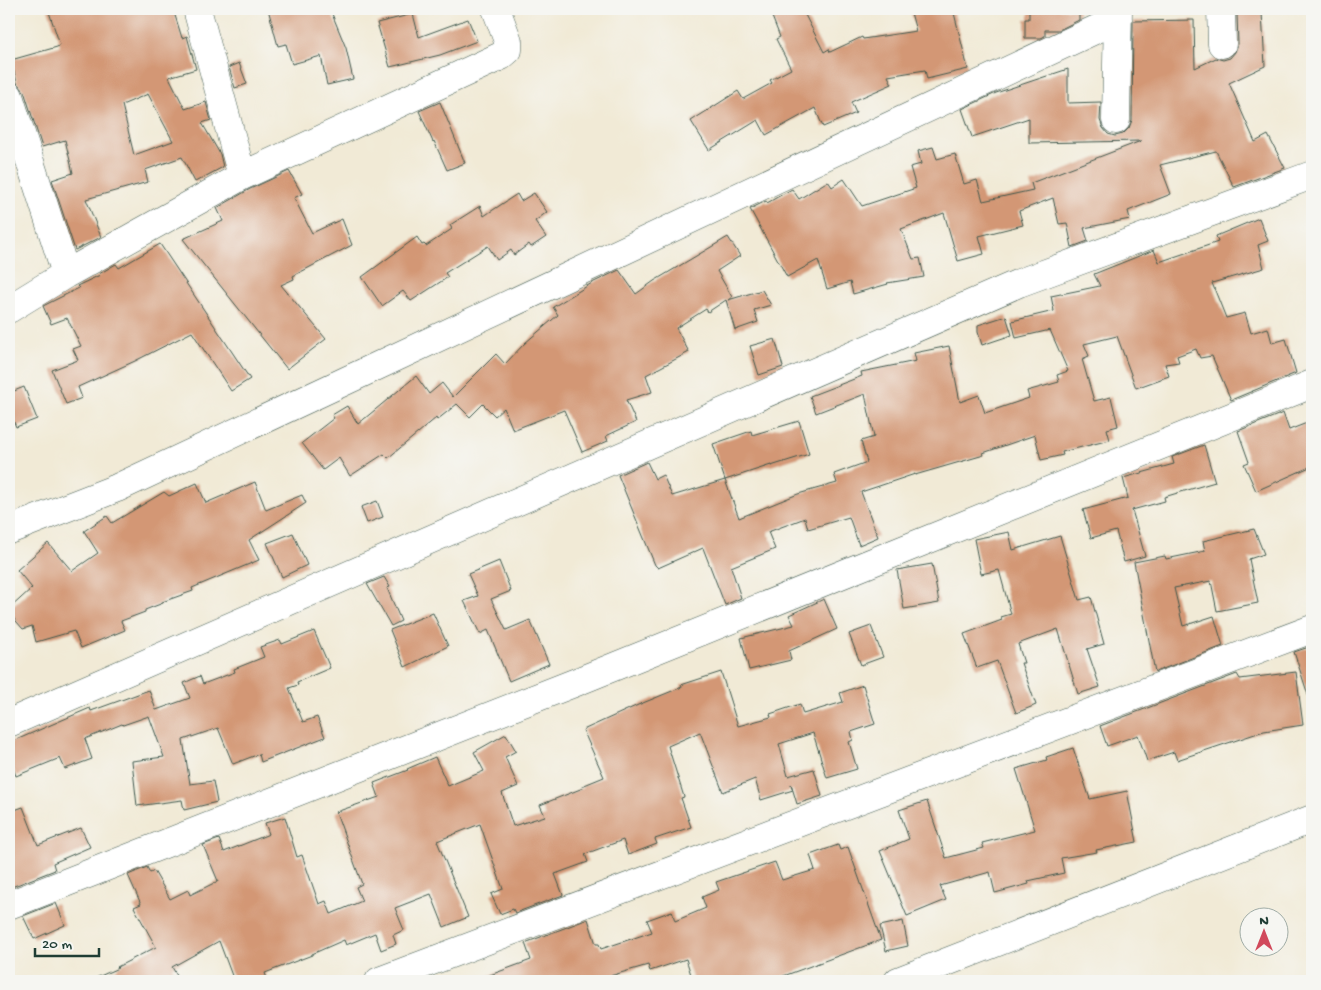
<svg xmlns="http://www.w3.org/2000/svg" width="1321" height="990" viewBox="0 0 1321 990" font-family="'Gochi Hand',sans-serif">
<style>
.building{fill:#d39775;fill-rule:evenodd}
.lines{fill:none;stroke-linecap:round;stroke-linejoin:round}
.minor-casing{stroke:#3e574c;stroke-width:29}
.minor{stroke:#fff;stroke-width:28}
</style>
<rect width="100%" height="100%" fill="#f6f6f2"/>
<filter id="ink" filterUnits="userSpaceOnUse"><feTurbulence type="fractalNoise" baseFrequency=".02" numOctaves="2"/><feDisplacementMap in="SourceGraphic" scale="10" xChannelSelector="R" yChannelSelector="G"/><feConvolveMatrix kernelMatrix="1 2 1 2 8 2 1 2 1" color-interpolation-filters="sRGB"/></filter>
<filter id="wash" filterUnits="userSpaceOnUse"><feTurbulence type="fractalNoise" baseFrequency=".0096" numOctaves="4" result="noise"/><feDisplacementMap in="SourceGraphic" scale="20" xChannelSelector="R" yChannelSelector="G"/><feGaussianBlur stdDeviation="1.12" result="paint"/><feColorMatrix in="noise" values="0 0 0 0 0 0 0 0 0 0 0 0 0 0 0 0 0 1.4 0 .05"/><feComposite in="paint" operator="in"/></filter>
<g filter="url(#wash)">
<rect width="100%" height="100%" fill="#f1ead6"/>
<g id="blocks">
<path class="building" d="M48,9H173L182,38L187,36L196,69L169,77L185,109L206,102L211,120L202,123L220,154L223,167L195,182L182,157L145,170L148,182L86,199L101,237L75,250L52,180L73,173L65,140L42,147L24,91L17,83L11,60L57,47L60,45ZM148,94L173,141L134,155L122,105Z
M268,9H330L346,48L353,79L327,85L321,56L292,64L286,44L278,46Z
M769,9H802L824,52L829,49L830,52L862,37L863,39L916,31L910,9H953L968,69L927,79L925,70L888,76L892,84L851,102L856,113L823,127L815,108L766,135L758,120L709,150L691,121L738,91L743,99L772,83L770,80L791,69L776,39L780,37Z
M1029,9H1079V20L1059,30H1045V36L1041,38H1025V19H1029Z
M1262,13L1265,66L1229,83L1255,142L1268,135L1285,168L1234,187L1216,151L1160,165L1171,194L1128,211L1130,219L1084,228L1088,241L1072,247L1067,223L1059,224L1053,198L1019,211L1023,225L979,236L984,254L958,261L944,213L901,229L913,259L920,258L924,277L887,283L888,284L853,294L850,282L827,289L818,260L787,277L750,209L766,201L767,203L792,189L799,199L828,181L832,187L844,179L862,206L916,188L910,167L921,164L918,151L933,147L937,159L955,154L964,184L977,180L983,201L1033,190L1031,183L1141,141L1029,143V118L972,137L962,109L996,93L1068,69V103L1101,102L1100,120L1103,128L1108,134L1115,136L1123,134L1129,128L1132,120L1133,21L1194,20L1195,68L1216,58L1223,60L1230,58L1235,52L1238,44L1237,14Z
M413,14L419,37L468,19L477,41L440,55L390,67L377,23Z
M239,63L247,84L235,88L229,67Z
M440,102L465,163L447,170L434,141L433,142L419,111Z
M289,171L302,194L294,198L312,233L342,219L352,245L293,276L294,279L281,285L326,339L287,369L183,239L223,221L217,208L250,189Z
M534,193L547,212L535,221L546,237L531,247L529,244L514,255L511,250L497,260L488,246L445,273L448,277L411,301L403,291L382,306L362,277L417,237L422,245L424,244L426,246L452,229L450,225L480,206L484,216L517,194L521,201Z
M1259,218L1268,241L1258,245L1264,268L1212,283L1226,318L1245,313L1251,333L1268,328L1272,343L1286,339L1296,373L1231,400L1212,356L1200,358L1196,349L1177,356L1179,362L1165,364L1169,376L1136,388L1117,336L1084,344L1089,356L1082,359L1094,401L1111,397L1118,426L1107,429L1110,440L1062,452L1063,455L1041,460L1035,435L983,453L984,455L915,475V474L861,492L878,537L859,545L849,517L808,529L805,518L768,532L775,549L731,567L741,598L725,605L703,548L658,568L655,565L618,475L647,462L655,479L663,475L672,496L725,480L739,518L798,494L837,483L834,474L867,462L861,441L874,437L865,394L816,413L810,396L862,376L861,372L916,361L914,353L949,346L960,402L979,395L985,413L1029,398L1027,391L1059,382L1057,375L1068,371L1050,330L1016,338L1012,321L1054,311L1051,296L1100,286L1094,274L1154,250L1159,262L1218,242L1216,236Z
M728,237L740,256L717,271L732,297L728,300L762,290L771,305L754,310L758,322L735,330L726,300L708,312L706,309L676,328L689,352L646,375L652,392L626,400L636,422L606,436L608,441L582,452L564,410L513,430L504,408L495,416L483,404L470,417L457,404L437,420L436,418L388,458L384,454L350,476L339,458L323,470L302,443L334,418L332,415L347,406L358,424L416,376L429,394L442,383L453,397L496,354L505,364L525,343L558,315L553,307L592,283L619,270L636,294L654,281Z
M160,244L250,379L231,391L192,332L135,361L78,387L82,398L66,404L52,370L78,360L73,349L81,346L67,318L51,324L43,306L79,288L77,286L100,275L99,274L116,264L119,268Z
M1006,316L1012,335L982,345L978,332V325Z
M775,339L783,367L759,375L750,346Z
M24,387L37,419L16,427L9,410V393Z
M1283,413L1289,430L1312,421V466L1256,491L1244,464L1249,462L1238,431Z
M799,421L809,454L771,466V465L725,480L713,444L751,431L752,435Z
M1204,445L1215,482L1164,497L1165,501L1132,510L1145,556L1124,562L1116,531L1091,538L1083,510L1128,498L1123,478L1174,464L1172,457Z
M255,482L266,510L302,495L306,503L249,540L259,560L192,588L193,591L162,602L163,603L145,610V612L121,621L125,630L81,648L74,631L36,642L32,626L23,629L9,613V609L32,588L17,570L48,543L72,571L98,553L84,531L107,516L112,523L164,492L169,496L197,483L206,503Z
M377,501L383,517L367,523L361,507Z
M1254,529L1264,554L1249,559L1258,603L1217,611L1211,581L1174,588L1183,626L1214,616L1223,646L1155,672L1134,562L1165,556L1166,559L1205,551L1203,541Z
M1009,532L1013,550L1060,536L1079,600L1091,597L1104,644L1087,649L1100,687L1078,694L1058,629L1018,644L1024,663H1021L1036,705L1016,713L997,661L977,668L964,634L1002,620L1001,617L1011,614L999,570L981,574L974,539Z
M293,533L307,565L282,577L267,543Z
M499,561L511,591L491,599L506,630L530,620L549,664L509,681L488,630L480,634L464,601L478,596L468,574Z
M932,564L939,603L904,609L897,570Z
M384,577L390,587L387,588L401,621L391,626L367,584Z
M824,599L837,629L789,651L791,660L749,670L741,638L794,625L789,615Z
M433,613L448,646L405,667L390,630Z
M871,626L883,657L861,665L849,634Z
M314,631L330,668L297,682L298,685L289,688L303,722L317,717L325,737L261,762L259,754L233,764L218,728L183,740L190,784L213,781L217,802L184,810L182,800L137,806L132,761L164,757L149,716L123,725L122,724L85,739L92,759L65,769L60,758L16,776L9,757V743L90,708L91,711L149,690L156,710L190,698L184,683L200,676L203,684L235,672L234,669L264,657L260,647L280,640L282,644Z
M1312,646V697L1309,698L1294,652Z
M721,672L738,726L771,717L770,714L800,704L803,714L843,702L840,693L863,685L875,724L851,732L853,740L849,742L857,769L827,778L813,733L779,744L788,776L814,769L822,796L797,804L791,784L793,790L761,800L755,779L723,792L700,732L668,746L684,797L681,798L691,827L655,839L657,844L628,855L623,840L585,854L588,862L555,874L563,895L515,913L513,909L500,914L491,894L503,889L480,824L437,841L468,917L444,927L431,894L395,908L404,930L393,935L396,944L381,950L375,933L346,945L344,940L312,954V955L265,973L268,981H234L219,941L172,967L180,981H89L118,968L117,967L156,947L134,907L141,904L128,875L147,867L150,873L154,871L170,899L188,890L190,895L218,881L203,845L219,839L224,852L269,834L265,823L285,817L297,857L302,855L319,904L326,901L331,914L362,901L356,887L362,884L336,812L379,797L374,783L408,770L407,769L435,757L448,786L484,771L474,752L506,734L516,751L505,757L518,786L502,793L513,826L545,816L540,805L583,788L582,786L604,777L583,730L638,705L682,687L681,685Z
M1296,672L1303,725L1264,731L1177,760L1174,752L1147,761L1138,735L1107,746L1100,726L1237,674L1240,679Z
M1073,748L1090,799L1127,791L1137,842L1096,850L1097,852L1061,858L1064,873L1028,881L1029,884L995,893L990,872L940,886L946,900L907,916L880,851L909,839L899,810L927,801L946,858L984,848L982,843L1035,830L1016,769L1047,760L1046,757Z
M23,807L38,845L81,828L90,847L53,863L55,870L9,888V812Z
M838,845L840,850L848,847L881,940L770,981H693L686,959L650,971L648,965L610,976L612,981H479V979L531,960L525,943L588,919L596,944H599L601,949L652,932L647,920L672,911L675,921L706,908L702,897L719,890L716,882L775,862L782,880L815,870L810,855Z
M56,903L65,925L34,939L23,916Z
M903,921L908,946L886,951L880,926Z"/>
</g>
</g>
<g filter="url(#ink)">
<use href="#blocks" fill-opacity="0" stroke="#3e574c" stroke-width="1"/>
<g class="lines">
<g class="minor-casing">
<path id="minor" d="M197,9L242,176
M1221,9L1222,44
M9,96L66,274
M1116,120L1118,9
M9,309L66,274L242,176L501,56L508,50V41L496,9
M9,530L117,488L1118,19
M9,723L1019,283L1312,175
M9,905L574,683L1312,384
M379,981L1312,629
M898,981L1312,819"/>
</g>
<use href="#minor" class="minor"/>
</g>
</g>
<rect width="1321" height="990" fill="none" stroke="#f6f6f2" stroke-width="30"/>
<g transform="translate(1264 932)"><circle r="24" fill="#f6f6f2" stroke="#a0aca6"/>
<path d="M0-4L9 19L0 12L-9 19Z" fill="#d1495b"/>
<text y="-8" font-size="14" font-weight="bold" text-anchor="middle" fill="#1f3d34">N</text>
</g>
<path d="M35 948v8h64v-8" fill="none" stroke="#1f3d34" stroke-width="2.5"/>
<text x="42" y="948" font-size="15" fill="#1f3d34" stroke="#f6f6f2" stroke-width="4" paint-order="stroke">20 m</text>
</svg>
